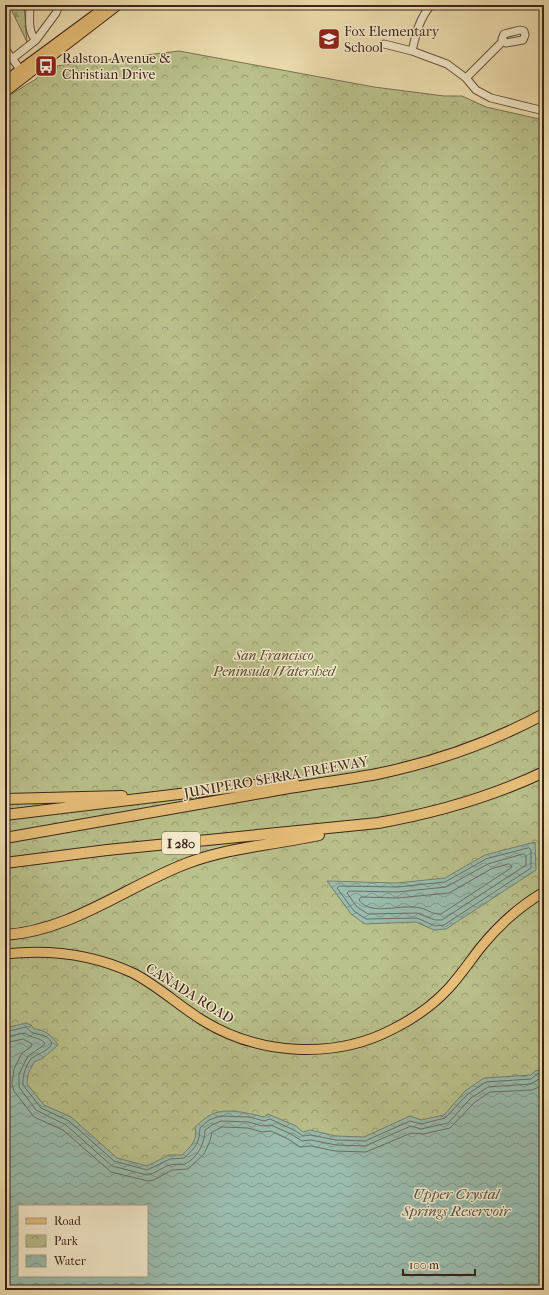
<svg xmlns="http://www.w3.org/2000/svg" width="549" height="1295" viewBox="0 0 549 1295" font-family="'IM FELL French Canon',serif">
<style>
.forest{fill:url(#forest-firs);stroke:#7b7353}
.park{fill:url(#park-crowns);stroke:#7b7353;fill-rule:evenodd}
.water{fill:url(#water-waves);stroke:#748073;fill-rule:evenodd}
.lines{fill:none;stroke-linecap:round;stroke-linejoin:round}
.shore{stroke:#6b7064;stroke-width:1}
.minor-casing{stroke:#695340;stroke-width:9}
.major-casing{stroke:#3c241a;stroke-width:11}
.highway-casing{stroke:#3c241a;stroke-width:12}
.minor{stroke:#f5eccd;stroke-width:7}
.major{stroke:#e8c079;stroke-width:9}
.highway{stroke:#e8c079;stroke-width:10}
.labels{text-anchor:middle;stroke-width:3;stroke-linejoin:round;paint-order:stroke}
.shield{fill:#f5eccd;stroke:#746050;stroke-width:1}
.shield-label{font-size:13px;font-weight:bold;fill:#3c241a}
.poi-label{font-size:14px;fill:#3c241a;stroke:#f5eccd;text-anchor:start}
.park-label{font-size:14px;font-style:italic;fill:#5c4c36;stroke:#f5eccd}
.street-label{font-size:14px;fill:#3c241a;stroke:#f5eccd}
.water-label{font-size:15px;font-style:italic;fill:#585246;stroke:#f5eccd}
</style>
<defs>
<pattern id="forest-firs" width="22" height="20" patternUnits="userSpaceOnUse"><rect width="22" height="20" fill="#bac28c"/><path d="M5 1l3.5 6h-7zM16 11l3.5 6h-7z" fill="#989d72"/></pattern>
<pattern id="park-crowns" width="20" height="18" patternUnits="userSpaceOnUse"><rect width="20" height="18" fill="#bac28c"/><path d="M2 6a3 3 0 1 1 6 0M12 15a3 3 0 1 1 6 0" fill="none" stroke="#989d72"/></pattern>
<pattern id="water-waves" width="16" height="10" patternUnits="userSpaceOnUse"><rect width="16" height="10" fill="#9abdae"/><path d="M0 5q4-4 8 0t8 0" fill="none" stroke="#7f998d"/></pattern>
</defs>
<rect width="100%" height="100%" fill="#efe1b2"/>
<filter id="stains"><feTurbulence type="fractalNoise" baseFrequency=".005" numOctaves="4"/><feColorMatrix values="0 0 0 0 .2 0 0 0 0 .09 0 0 0 0 .02 0 0 0 .5 -.17"/></filter>
<radialGradient id="worn" r=".72"><stop offset=".6" stop-color="#630" stop-opacity="0"/><stop offset="1" stop-color="#630" stop-opacity=".3"/></radialGradient>
<path class="forest" d="M9,5H24L27,42Z"/>
<path class="park" d="M179,51L374,87L444,96H462L486,107L544,120V1290H5V98L36,79L46,68L63,65ZM19,1206H147V1276H19Z"/>
<path class="water" d="M535,842L536,870L446,929L434,930L416,922L365,924L351,914L327,881L397,883L445,878L485,855Z
M26,1023L31,1025L34,1029C45,1030 52,1035 58,1045L43,1058L34,1062L28,1074L27,1084L44,1105L71,1117L117,1158L147,1166L169,1155H182C191,1146 198,1141 195,1127C202,1121 210,1113 219,1112C231,1109 253,1114 264,1117L268,1114L296,1126L303,1132L310,1130L336,1136L364,1137L410,1116L421,1120L444,1115L465,1091L484,1078L531,1075L535,1071L544,1069V1290H5V1028ZM19,1206H147V1276H19Z"/>
<g class="lines">
<path class="shore" d="M529,848L531,850V868L444,925L435,926L417,918L366,919L354,911L337,888L339,886L397,887L445,882L486,859Z
M524,854L526,856V865L442,920H435L417,913L368,914L357,907L347,893L349,891L397,892L446,887L488,864Z
M509,864L512,866L511,868L441,914C433,915 427,909 420,908C402,903 371,917 359,900L361,897L397,898L449,893L491,869Z
M5,1032L26,1027C28,1028 29,1030 31,1032C38,1036 45,1032 52,1043C49,1051 39,1053 32,1058C26,1064 22,1077 23,1085L41,1108L69,1121L114,1161L147,1170L170,1159L184,1158C196,1147 199,1144 200,1128L209,1120L220,1116L249,1117L264,1121L270,1119L294,1130L303,1136L311,1135L336,1140L365,1141L410,1121L421,1124L445,1118L468,1094L486,1082L531,1079L537,1074L544,1073
M5,1037L25,1033C31,1038 39,1037 45,1043L44,1045L28,1056L19,1074V1087L36,1110L66,1125L112,1166L147,1175C155,1174 162,1167 170,1165C175,1163 180,1166 185,1164C198,1158 205,1142 205,1130L212,1125L221,1121L249,1122L262,1126L271,1125L291,1134L302,1141L311,1140L336,1145L365,1146L411,1126L421,1129L448,1123L471,1098L488,1087L531,1084L539,1079L544,1078
M5,1043L23,1039L32,1044L31,1047L22,1053L14,1069L12,1084L14,1091L34,1117L63,1130L111,1172L148,1181L154,1180L172,1170L188,1169L204,1154L210,1141L212,1132L222,1127L248,1128L262,1132L271,1131L288,1139L300,1147L311,1146L335,1151L366,1152L411,1133L423,1134L450,1128L475,1102L490,1092L532,1090L544,1085"/>
<g class="minor-casing">
<path id="minor" d="M30,5C30,15 27,32 36,40
M520,30L524,31L525,35L523,40L506,43L502,39L504,34Z
M384,44L412,51L447,64L466,78L476,90L491,98L544,111
M5,49L23,73
M412,51C416,34 419,19 431,5
M12,59L36,40L56,13L59,5
M466,78L503,41"/>
</g>
<g class="major-casing">
<path id="major" d="M5,81L108,5
M5,92L118,5
M5,954C49,949 92,954 133,973C158,986 178,1005 202,1020C258,1055 334,1060 393,1029C413,1019 433,1005 448,989C460,976 470,961 481,947C498,926 520,906 544,892"/>
</g>
<g class="highway-casing">
<path id="highway" d="M5,799L122,796
M5,815L279,782L295,784
M5,838C92,823 179,807 267,792C303,785 340,781 377,774C435,762 492,742 544,714
M5,863L107,850L378,823C435,813 491,797 544,772
M5,935C70,931 126,887 185,864C228,847 274,845 319,835"/>
</g>
<use href="#minor" class="minor"/>
<use href="#major" class="major"/>
<use href="#highway" class="highway"/>
</g>
<defs>
<g id="school-square" transform="scale(1.15)"><rect x="-9" y="-9" width="18" height="18" rx="4" fill="#8f2418" stroke="#f5eccd"/><path d="M0-5L7-2L0 1L-7-2ZM-4 1L0 2.5L4 1V4Q0 6-4 4Z" fill="#fff"/></g>
<g id="bus-square" transform="scale(1.15)"><rect x="-9" y="-9" width="18" height="18" rx="4" fill="#8f2418" stroke="#f5eccd"/><path d="M-5-6H5V4H4V6H2V4H-2V6H-4V4H-5ZM-3.5-4V0h7V-4ZM-3.5 1.2v1.5H-2V1.2ZM2 1.2v1.5H3.5V1.2Z" fill="#fff"/></g>
</defs>
<g fill-rule="evenodd">
<use href="#school-square" x="329" y="39"/>
<use href="#bus-square" x="46" y="66"/>
</g>
<g class="labels">
<rect class="shield" x="162" y="832" width="38" height="22" rx="3"/>
<g class="shield-label">
<text x="181" y="848">I 280</text>
</g>
<g class="poi-label">
<text x="344" y="36">Fox Elementary<tspan x="344" dy="16">School</tspan></text>
<text x="62" y="63">Ralston Avenue &amp;<tspan x="62" dy="16">Christian Drive</tspan></text>
</g>
<g class="park-label">
<text x="274" y="660">San Francisco<tspan x="274" dy="16">Peninsula Watershed</tspan></text>
</g>
<g class="street-label">
<text transform="translate(276 777) rotate(-10)" y="5">JUNIPERO SERRA FREEWAY</text>
<text transform="translate(190 993) rotate(32)" y="5">CAÑADA ROAD</text>
</g>
<g class="water-label">
<text x="456" y="1199">Upper Crystal<tspan x="456" dy="17">Springs Reservoir</tspan></text>
</g>
</g>
<rect width="549" height="1295" fill="none" stroke="#efe1b2" stroke-width="20"/>
<rect x="6" y="6" width="537" height="1283" fill="none" stroke="#3c241a" stroke-width="2"/>
<rect x="10" y="10" width="529" height="1275" fill="none" stroke="#3c241a"/>
<rect x="18" y="1205" width="130" height="72" fill="#f5eccd" stroke="#ab9c85"/>
<rect x="26" y="1218" width="20" height="6" fill="#e8c079" stroke="#ab9c85"/>
<text x="54" y="1225" font-size="12" fill="#3c241a">Road</text>
<rect x="26" y="1235" width="20" height="12" fill="url(#park-crowns)" stroke="#ab9c85"/>
<text x="54" y="1245" font-size="12" fill="#3c241a">Park</text>
<rect x="26" y="1255" width="20" height="12" fill="url(#water-waves)" stroke="#ab9c85"/>
<text x="54" y="1265" font-size="12" fill="#3c241a">Water</text>
<path d="M403 1269v6h72v-6" fill="none" stroke="#3c241a" stroke-width="2"/>
<text x="409" y="1269" font-size="12" fill="#3c241a" stroke="#f5eccd" stroke-width="3" paint-order="stroke">100 m</text>
<rect width="100%" height="100%" filter="url(#stains)"/>
<rect width="100%" height="100%" fill="url(#worn)"/>
</svg>
